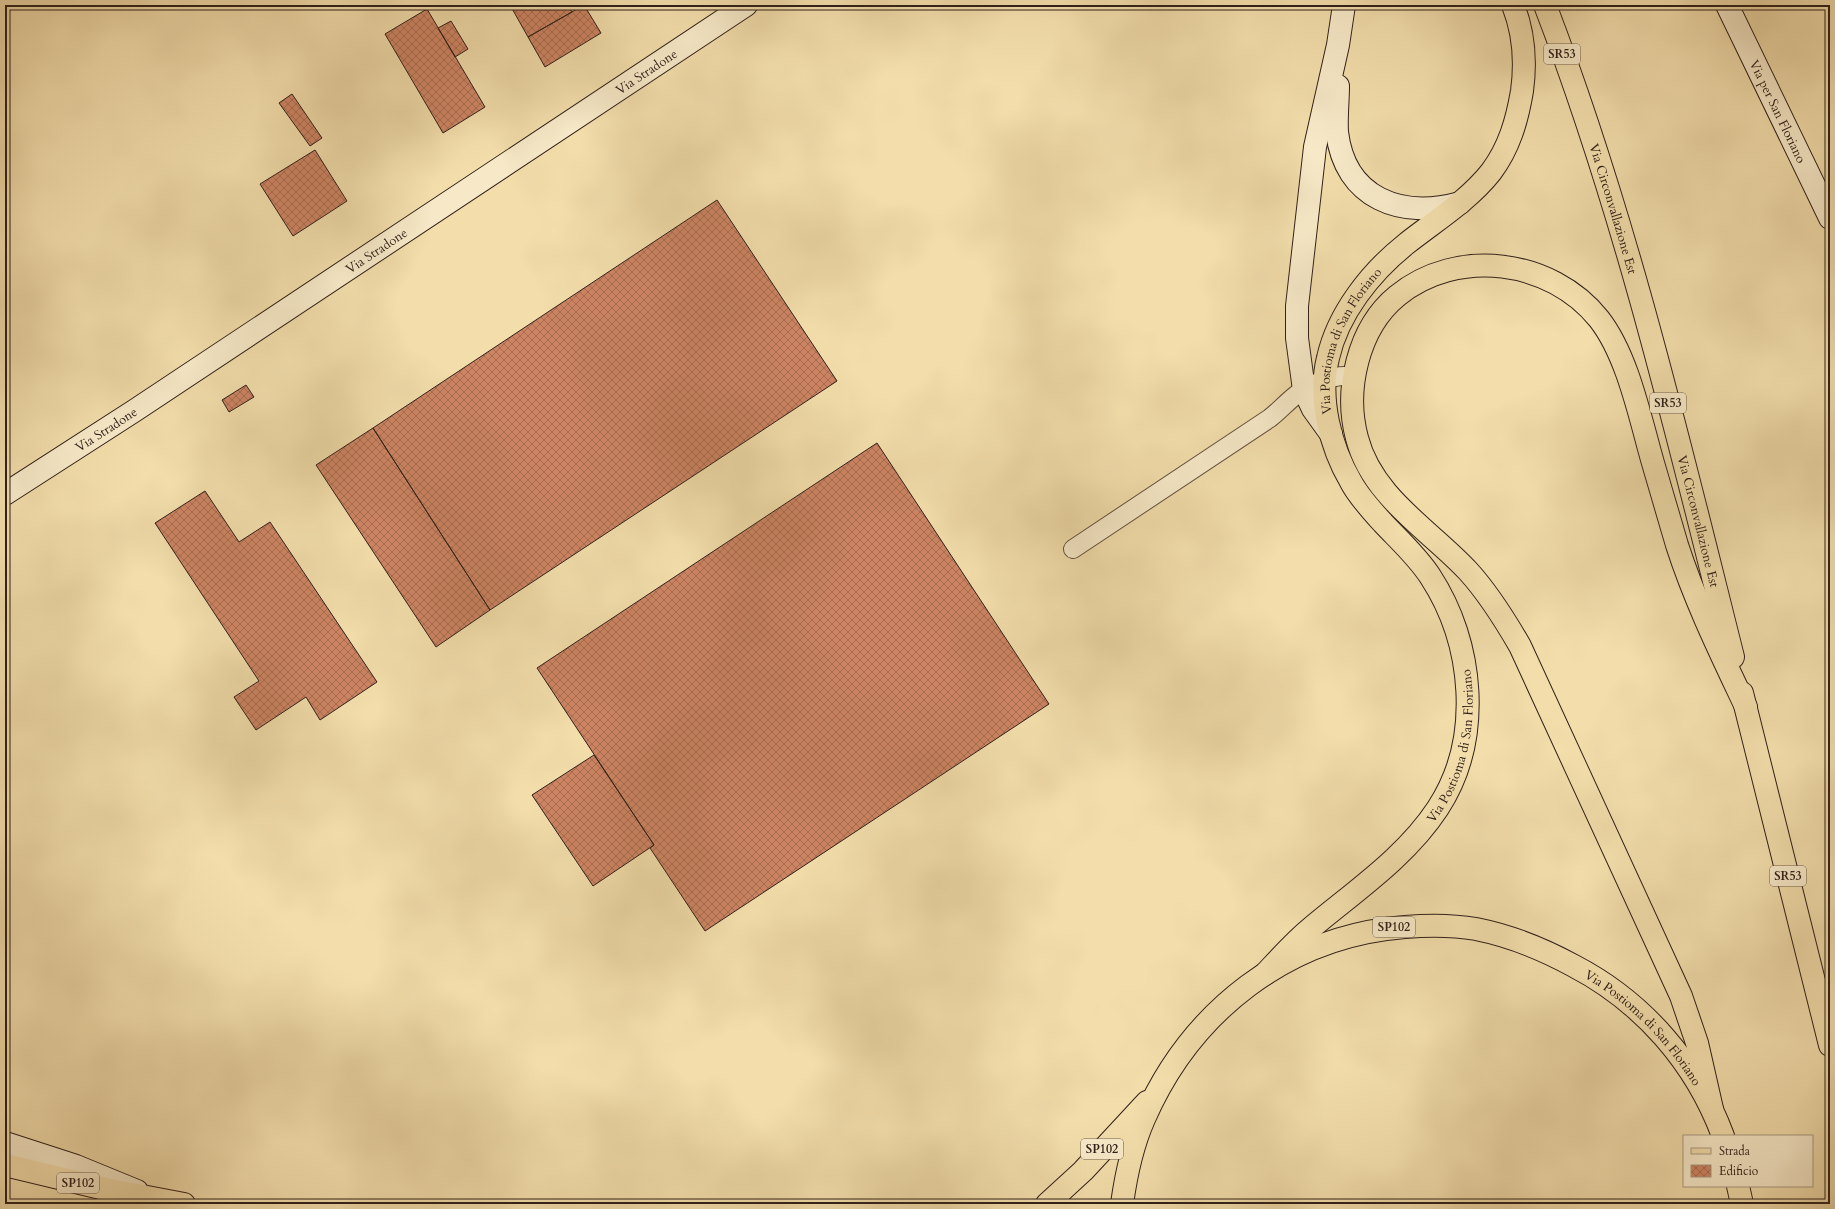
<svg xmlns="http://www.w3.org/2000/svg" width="1835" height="1209" viewBox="0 0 1835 1209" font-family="Cardo,serif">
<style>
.building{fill:url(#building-cross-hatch);stroke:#302019}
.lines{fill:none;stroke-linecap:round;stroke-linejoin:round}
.lane-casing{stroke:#604f3e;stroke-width:20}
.secondary-casing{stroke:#302019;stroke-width:24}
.primary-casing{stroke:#302019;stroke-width:24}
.lane{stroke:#f7e9c8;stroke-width:18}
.secondary{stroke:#f7e9c8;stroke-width:22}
.primary{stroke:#f2ddab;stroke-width:22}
.labels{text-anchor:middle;stroke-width:3;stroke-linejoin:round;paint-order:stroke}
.shield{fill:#f7e9c8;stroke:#6c5c4e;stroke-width:1}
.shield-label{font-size:12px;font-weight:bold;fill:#302019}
.street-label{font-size:13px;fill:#302019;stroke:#f7e9c8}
</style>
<defs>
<pattern id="building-cross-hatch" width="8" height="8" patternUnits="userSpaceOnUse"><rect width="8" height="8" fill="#cd8463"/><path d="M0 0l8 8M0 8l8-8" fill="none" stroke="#a76c51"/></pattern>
</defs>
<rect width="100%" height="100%" fill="#f2ddab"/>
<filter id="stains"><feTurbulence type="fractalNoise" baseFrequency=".005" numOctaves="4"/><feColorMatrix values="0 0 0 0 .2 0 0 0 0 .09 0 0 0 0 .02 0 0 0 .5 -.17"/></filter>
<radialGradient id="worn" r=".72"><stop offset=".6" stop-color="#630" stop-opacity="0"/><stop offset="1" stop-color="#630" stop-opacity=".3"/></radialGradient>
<path class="building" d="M510,5H568L572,12L528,37Z
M584,5L601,33L545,67L528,37Z
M427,9L485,107L443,133L385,34Z
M451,21L468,49L455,57L438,28Z
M292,94L322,138L310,146L279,103Z
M315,150L347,201L293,236L260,184Z
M717,200L837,381L490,610L373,428Z
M246,385L254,397L229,412L222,400Z
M373,428L490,610L436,647L316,465Z
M877,443L1049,704L705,931L650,848L654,845L537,668Z
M205,491L239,542L270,522L377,682L320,720L306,697L256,730L234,697L259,681L155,523Z
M594,755L654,845L593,886L532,795Z"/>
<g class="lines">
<g class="lane-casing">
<path id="lane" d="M1073,549L1270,418C1279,411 1287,402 1296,395C1308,385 1339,371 1354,378"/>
</g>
<g class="secondary-casing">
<g id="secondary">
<path id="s1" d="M1727,5L1830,218"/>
<path d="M1338,86C1338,101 1336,117 1337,132C1345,199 1401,219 1460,203"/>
<path d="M1331,434L1313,409L1304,390L1297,338V306L1315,147L1338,45L1344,5"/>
<path id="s2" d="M5,494L134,411L746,5"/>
<path d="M5,1143L76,1166L137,1191"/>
</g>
</g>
<g class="primary-casing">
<g id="primary">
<path id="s3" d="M1545,5C1626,216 1678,438 1733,657"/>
<path d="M1742,693L1830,1045"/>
<path id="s4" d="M1265,974C1280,958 1294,942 1311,928C1355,891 1406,857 1438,808C1483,739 1474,643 1430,576C1417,556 1399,540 1383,523C1372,511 1359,497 1351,482C1330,446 1318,398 1328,358C1338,313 1371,272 1406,244C1435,221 1468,201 1491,172C1509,148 1517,121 1522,91C1526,62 1524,33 1513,5"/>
<path d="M1712,1109L1697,1043L1681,996L1520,646C1505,620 1489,594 1468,571C1430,530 1372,497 1357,438C1344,390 1358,328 1397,296C1457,247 1551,259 1599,319C1628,356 1640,418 1653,463C1661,490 1669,518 1677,545C1695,601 1721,654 1746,707"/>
<path d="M5,1165L105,1189L184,1204"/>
<path d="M1738,1186L1742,1204"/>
<path d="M1047,1204L1083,1171L1147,1102"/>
<path id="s5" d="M1122,1204C1126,1175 1132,1146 1144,1119C1191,1011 1287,936 1405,927C1428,925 1453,925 1476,929C1511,936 1543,949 1574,966C1643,1002 1696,1063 1723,1136"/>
</g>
</g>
<use href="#lane" class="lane"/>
<use href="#secondary" class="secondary"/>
<use href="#primary" class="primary"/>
</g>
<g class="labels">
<g class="shield">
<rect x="1544" y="44" width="36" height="20" rx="3"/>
<rect x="1650" y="393" width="36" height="20" rx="3"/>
<rect x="1770" y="866" width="36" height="20" rx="3"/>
<rect x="1373" y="917" width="42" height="20" rx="3"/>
<rect x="1081" y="1139" width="42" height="20" rx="3"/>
<rect x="57" y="1173" width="42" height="20" rx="3"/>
</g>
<g class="shield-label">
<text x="1562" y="58">SR53</text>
<text x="1668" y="407">SR53</text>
<text x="1788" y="880">SR53</text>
<text x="1394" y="931">SP102</text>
<text x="1102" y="1153">SP102</text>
<text x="78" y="1187">SP102</text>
</g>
<g class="street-label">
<text dy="5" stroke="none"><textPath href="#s2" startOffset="768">Via Stradone</textPath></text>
<text dy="5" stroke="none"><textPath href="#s1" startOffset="118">Via per San Floriano</textPath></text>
<text dy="5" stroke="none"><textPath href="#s3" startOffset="215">Via Circonvallazione Est</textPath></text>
<text dy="5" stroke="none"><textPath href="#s2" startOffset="444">Via Stradone</textPath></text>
<text dy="5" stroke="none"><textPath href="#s4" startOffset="761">Via Postioma di San Floriano</textPath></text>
<text dy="5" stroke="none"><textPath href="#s2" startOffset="120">Via Stradone</textPath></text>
<text dy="5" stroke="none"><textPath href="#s3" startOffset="539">Via Circonvallazione Est</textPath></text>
<text dy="5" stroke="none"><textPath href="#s4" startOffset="305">Via Postioma di San Floriano</textPath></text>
<text dy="5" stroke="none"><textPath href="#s5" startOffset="699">Via Postioma di San Floriano</textPath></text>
</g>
</g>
<rect width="1835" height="1209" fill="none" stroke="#f2ddab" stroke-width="20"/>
<rect x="6" y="6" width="1823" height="1197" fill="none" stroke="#302019" stroke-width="2"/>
<rect x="10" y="10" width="1815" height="1189" fill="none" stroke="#302019"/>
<rect x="1683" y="1135" width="130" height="52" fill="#f7e9c8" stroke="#a79982"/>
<rect x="1691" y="1148" width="20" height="6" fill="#f2ddab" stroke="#a79982"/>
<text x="1719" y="1155" font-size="12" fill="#302019">Strada</text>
<rect x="1691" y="1165" width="20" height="12" fill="url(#building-cross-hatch)" stroke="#a79982"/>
<text x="1719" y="1175" font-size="12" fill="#302019">Edificio</text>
<rect width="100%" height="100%" filter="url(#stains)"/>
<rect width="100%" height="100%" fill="url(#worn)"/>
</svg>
